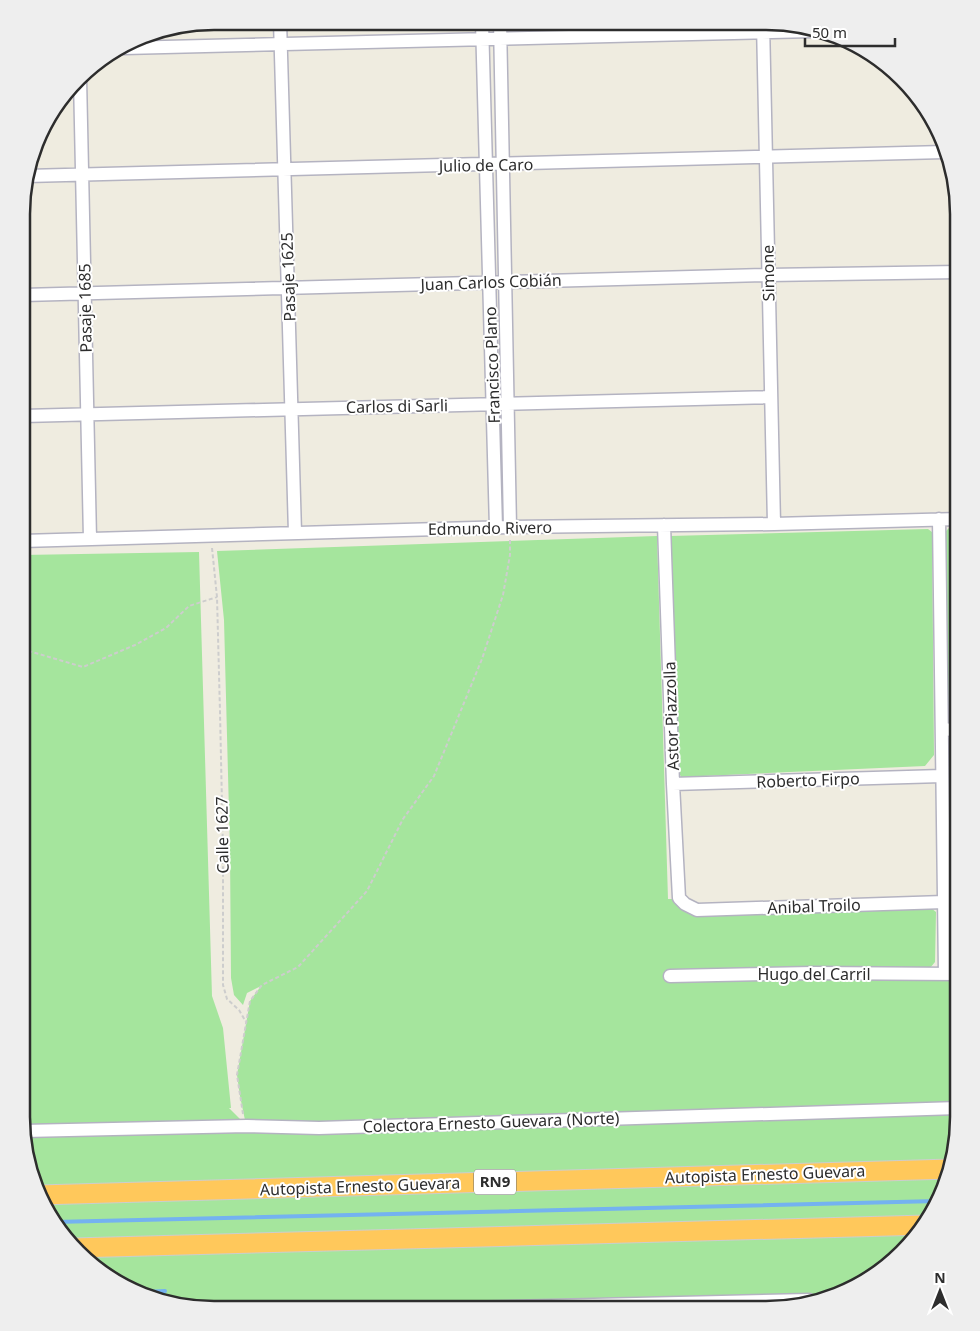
<svg xmlns="http://www.w3.org/2000/svg" width="980" height="1331" viewBox="0 0 980 1331" font-family="'Noto Sans',sans-serif">
<style>
.green{fill:#a5e59d}
.pitch{fill:#b6ec99}
.lines{fill:none;stroke-linecap:round;stroke-linejoin:round}
.stream{stroke:#74b2f0;stroke-width:4}
.minor-casing{stroke:#b4b3c1;stroke-width:15}
.highway-casing{stroke:#cdcdcd;stroke-width:21}
.path{stroke:#cdcdcd;stroke-width:2;stroke-dasharray:4 2.5;stroke-linecap:butt}
.minor{stroke:#fff;stroke-width:12}
.highway{stroke:#ffc85b;stroke-width:19}
.labels{text-anchor:middle;stroke-width:4;stroke-linejoin:round;paint-order:stroke}
.shield{fill:#fff;stroke:#6c6c6c;stroke-width:1}
.shield-label{font-size:15px;font-weight:bold;fill:#2d2d2d}
.street-label{font-size:16px;fill:#2d2d2d;stroke:#fff}
.rim{fill:none;stroke:#2d2d2d;stroke-width:2.5}
</style>
<rect width="100%" height="100%" fill="#efece0"/>
<path class="green" d="M959,527V722L949,723L945,718L946,531L949,528Z
M928,529L932,532L934,755L925,766L681,777L677,768L670,536Z
M657,536L668,899H676L682,908H931L936,912L935,962L930,968L823,966L670,971L958,974V1130L948,1179L926,1224L893,1262L852,1290L809,1300L419,1309L189,1308L107,1277L69,1244L41,1203L21,1117L22,555L199,552L212,996L223,1028L231,1108H229L246,1125L240,1096L237,1075L250,1001L261,986L247,993L243,1005L234,995L231,978L230,851L224,620L217,551Z"/>
<path class="pitch" d="M955,737H958V966H957L953,959L948,743Z"/>
<g class="lines">
<path class="stream" d="M54,1222L938,1201
M145,1292L165,1291"/>
<g class="minor-casing">
<path id="minor" d="M280,21L295,533
M482,22L496,528
M500,22L510,527
M763,23L774,524
M124,48L813,31
M80,78L90,539
M27,176L944,152
M23,295L768,275L959,272
M23,416L771,397
M939,519L945,974
M664,525L673,784L679,898L685,904L697,910L944,902
M22,541L510,527L774,524L959,519
M942,730L959,729
M673,784L942,776
M670,976L812,973L958,974
M24,1131L247,1126L319,1128L958,1108
M419,1309L809,1300"/>
</g>
<g class="highway-casing">
<path id="highway" d="M39,1195L951,1169
M73,1248L926,1225"/>
</g>
<path class="path" d="M212,548L217,597L220,712L223,851V985L227,999L239,1010L246,1022
M22,649L83,667L135,645L166,628L189,606L217,597
M243,1114L237,1075L250,1001L262,985L298,967L367,891L403,819L434,776L482,659L503,595L510,555V538"/>
<use href="#minor" class="minor"/>
<use href="#highway" class="highway"/>
</g>
<g class="labels">
<rect class="shield" x="474" y="1169.5" width="42" height="25" rx="4"/>
<g class="shield-label">
<text x="495" y="1187">RN9</text>
</g>
<g class="street-label">
<text transform="translate(486 165) rotate(-1)" y="6">Julio de Caro</text>
<text transform="translate(768 273) rotate(-91)" y="6">Simone</text>
<text transform="translate(288 277) rotate(-92)" y="6">Pasaje 1625</text>
<text transform="translate(491 282) rotate(-2)" y="6">Juan Carlos Cobián</text>
<text transform="translate(85 308) rotate(-91)" y="6">Pasaje 1685</text>
<text transform="translate(492 365) rotate(-92)" y="6">Francisco Plano</text>
<text transform="translate(397 406) rotate(-1)" y="6">Carlos di Sarli</text>
<text transform="translate(490 528) rotate(-1)" y="6">Edmundo Rivero</text>
<text transform="translate(671 716) rotate(-92)" y="6">Astor Piazzolla</text>
<text transform="translate(808 780) rotate(-2)" y="6">Roberto Firpo</text>
<text transform="translate(222 835) rotate(-91)" y="6">Calle 1627</text>
<text transform="translate(814 906) rotate(-2)" y="6">Anibal Troilo</text>
<text x="814" y="980">Hugo del Carril</text>
<text transform="translate(491 1122) rotate(-2)" y="6">Colectora Ernesto Guevara (Norte)</text>
<text transform="translate(765 1174) rotate(-2)" y="6">Autopista Ernesto Guevara</text>
<text transform="translate(360 1186) rotate(-2)" y="6">Autopista Ernesto Guevara</text>
</g>
</g>
<path d="M0 0H980V1331H0ZM214 30H766A184 184 0 0 1 950 214V1117A184 184 0 0 1 766 1301H214A184 184 0 0 1 30 1117V214A184 184 0 0 1 214 30Z" fill="#eee" fill-rule="evenodd"/>
<path class="rim" d="M214 30H766A184 184 0 0 1 950 214V1117A184 184 0 0 1 766 1301H214A184 184 0 0 1 30 1117V214A184 184 0 0 1 214 30Z"/>
<g transform="translate(940 1291)" stroke="#ffffff" stroke-width="4" paint-order="stroke">
<path d="M0-4L9 19L0 12L-9 19Z" fill="#2d2d2d"/>
<text y="-8" font-size="14" font-weight="bold" text-anchor="middle" fill="#2d2d2d">N</text>
</g>
<path d="M805 38v8h90v-8" fill="none" stroke="#2d2d2d" stroke-width="2.5"/>
<text x="812" y="38" font-size="15" fill="#2d2d2d" stroke="#ffffff" stroke-width="4" paint-order="stroke">50 m</text>
</svg>
